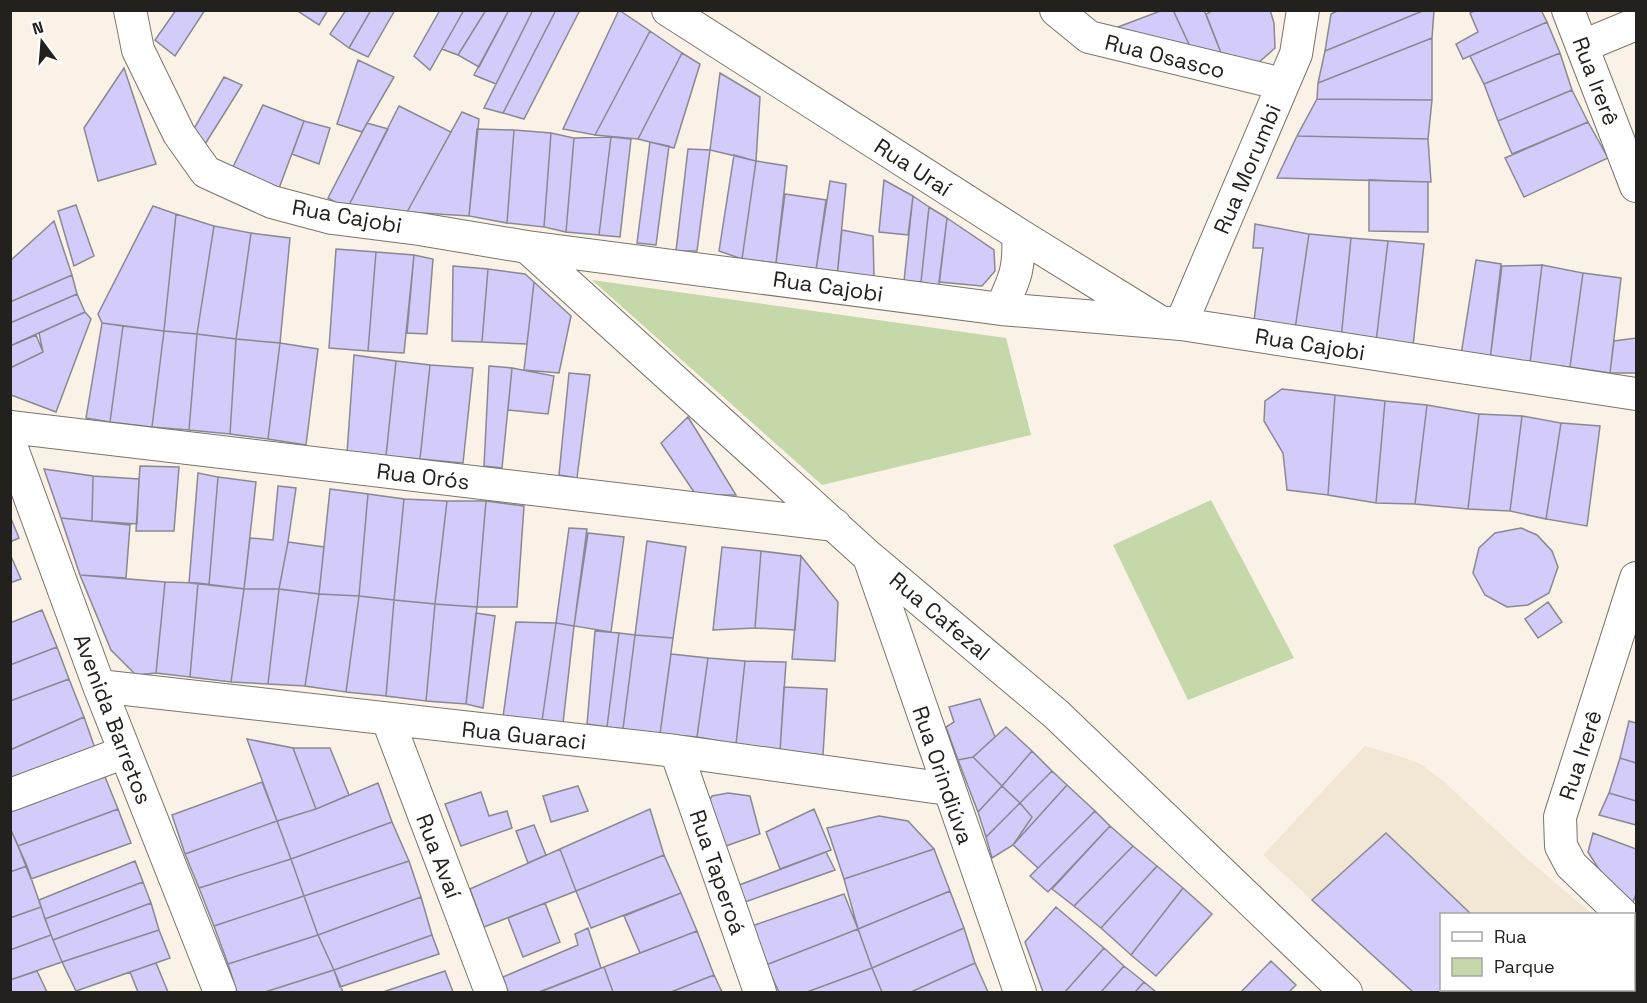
<svg xmlns="http://www.w3.org/2000/svg" width="1647" height="1003" viewBox="0 0 1647 1003" font-family="'Space Grotesk',sans-serif">
<style>
.built{fill:#f2e6d4}
.green{fill:#c4d8a9}
.building{fill:#d3ccfa;stroke:#8a8893;stroke-width:1.5}
.lines{fill:none;stroke-linecap:round;stroke-linejoin:round}
.minor-casing{stroke:#7a746a;stroke-width:34}
.minor{stroke:#fff;stroke-width:32}
.labels{text-anchor:middle;stroke-width:4.5;stroke-linejoin:round;paint-order:stroke}
.street-label{font-size:22px;fill:#23211d;stroke:#fff}
</style>
<rect width="100%" height="100%" fill="#faf2e7"/>
<path class="built" d="M1365,746L1405,758L1422,765L1443,781L1524,856L1592,914H1442V990H1634V950L1636,953V992H1413L1263,855Z"/>
<path class="green" d="M592,280L1006,338L1031,435L822,485Z
M1211,500L1294,658L1188,700L1113,545Z"/>
<path class="building" d="M176,10H205L175,56L155,40Z
M296,10H328L319,25Z
M346,10H371L349,48L330,34Z
M371,10H395L368,57L349,48Z
M440,10H464L430,70L414,56Z
M464,10H486L458,55L442,49Z
M486,10H509L479,67L458,55Z
M509,10H533L496,84L474,75Z
M533,10H556L503,113L484,108Z
M556,10H580L524,119L503,113Z
M619,10L650,31L595,135L563,129Z
M1163,10H1173L1194,55L1110,30Z
M1173,10H1204L1225,63L1194,55Z
M1214,10H1270L1274,23L1275,48L1258,63H1225L1206,14Z
M1339,10H1425L1325,51L1331,14Z
M1425,10H1434L1432,38L1318,83L1325,51Z
M1476,10H1541L1547,22L1463,59L1456,44L1478,32L1470,13Z
M1547,22L1560,53L1484,84L1470,56Z
M650,31L682,53L638,139L595,135Z
M1432,38V100L1317,99L1318,83Z
M682,53L700,64L674,148L638,139Z
M1560,53L1572,90L1498,121L1484,84Z
M358,60L394,77L362,132L337,124Z
M124,68L156,164L98,181L84,128Z
M720,73L760,97L756,161L710,150Z
M224,77L242,85L202,149L192,132Z
M1572,90L1588,122L1512,154L1498,121Z
M1317,99L1432,100L1428,139L1297,136Z
M263,105L304,121L278,191L230,173Z
M399,106L451,132L407,212L347,209Z
M462,112L479,119L469,216L407,212Z
M304,121L330,128L319,164L292,154Z
M1588,122L1608,158L1524,197L1505,158Z
M367,123L388,129L347,209L328,198Z
M477,129L514,130L507,223L469,216Z
M514,130L551,133L544,227L507,223Z
M551,133L574,138L566,232L544,227Z
M1297,136L1428,139L1431,182L1277,178Z
M611,137L631,139L620,237L599,235Z
M611,137L599,235L566,232L574,138Z
M650,142L669,146L656,245L637,243Z
M688,149L710,150L697,251H676Z
M734,155L756,161L742,259L719,251Z
M756,161L787,166L776,263L742,259Z
M884,180L913,196L908,235L879,232Z
M1369,180L1428,182V232L1369,231Z
M830,181L846,184L837,277L816,270Z
M785,194L826,200L816,270L776,263Z
M913,196L929,207L921,282L904,281Z
M76,205L94,256L74,266L58,211Z
M153,206L176,214L164,331L102,323L98,314Z
M929,207L947,218L939,286L921,282Z
M176,214L214,226L197,334L164,331Z
M947,218L994,250L995,271L982,286L939,282Z
M54,221L72,275L10,302V261Z
M1255,224L1309,234L1295,329L1254,321L1263,248H1253Z
M214,226L251,233L236,339L197,334Z
M842,230L873,236L874,276L837,277Z
M251,233L290,238L280,343L236,339Z
M1309,234L1351,238L1341,339L1295,329Z
M1351,238L1388,241L1376,342L1341,339Z
M1388,241L1424,244L1413,346L1376,342Z
M336,249L376,252L368,351L329,348Z
M376,252L414,255L404,353L368,351Z
M414,255L433,259L427,334L407,333Z
M1476,260L1501,264L1490,360L1461,355Z
M1542,265L1583,273L1570,367L1530,363Z
M1542,265L1530,363L1490,360L1502,266Z
M453,266L488,269L482,342L452,341Z
M488,269L525,274L534,282L527,344L482,342Z
M1583,273L1621,278L1610,373L1570,367Z
M72,275L77,294L10,323V302Z
M534,282L571,316L559,373L524,370Z
M77,294L85,312L10,346V323Z
M85,312L91,319L56,412L11,395L10,368L43,352L39,333Z
M102,323L123,326L110,422L86,418Z
M123,326L164,331L152,427L110,422Z
M164,331L197,334L189,430L152,427Z
M197,334L236,339L230,434L189,430Z
M36,335L43,352L10,368V346Z
M1636,338V373H1610L1614,341Z
M236,339L280,343L268,439L230,434Z
M280,343L318,349L306,445L268,439Z
M354,355L396,361L386,456L347,453Z
M396,361L430,365L420,459L386,456Z
M430,365L473,368L463,463L420,459Z
M489,366L512,368L502,468L484,466Z
M512,368L554,376L548,414L508,410Z
M569,373L590,375L577,478L559,475Z
M1282,389L1335,395L1328,495L1287,490L1283,453L1264,421L1265,401Z
M1335,395L1385,401L1376,503L1328,495Z
M1385,401L1427,405L1415,504L1376,503Z
M1427,405L1479,414L1468,509L1415,504Z
M1479,414L1522,416L1510,511L1468,509Z
M1522,416L1561,423L1546,519L1510,511Z
M688,417L714,459L736,495H696L661,443Z
M1561,423L1600,426L1587,526L1546,519Z
M140,466L179,467L174,531H136Z
M44,469L93,476L92,521L61,518Z
M198,473L218,477L209,585L189,583Z
M93,476L139,479L137,524L92,521Z
M218,477L256,482L244,589L209,585Z
M278,486L296,488L288,542L279,589H244L250,538L273,540Z
M330,489L368,494L359,596L319,594Z
M368,494L404,499L394,600L359,596Z
M404,499L447,501L435,604L394,600Z
M447,501H486L477,607L435,604Z
M486,501L524,506L517,607H477Z
M10,516L19,538L10,542Z
M61,518L130,525L126,578L80,575Z
M569,528L587,529L574,626L556,623Z
M1521,528L1537,535L1552,551L1558,567L1549,593L1528,605L1507,607L1485,595L1473,573L1479,548L1495,533Z
M588,533L624,537L611,632L574,626Z
M647,541L686,547L673,638L635,635Z
M288,542L324,547L319,594L279,589Z
M722,547L761,551L755,628L713,630Z
M761,551L801,556L795,630L755,628Z
M10,554L21,579L10,583Z
M801,556L838,602L835,661L792,659Z
M80,575L165,582L156,673L136,675L111,650Z
M165,582L198,583L190,677L156,673Z
M198,583L244,589L231,682L190,677Z
M244,589H279L268,684L231,682Z
M279,589L319,594L305,686L268,684Z
M319,594L359,596L346,692L305,686Z
M359,596L394,600L386,696L346,692Z
M394,600L435,604L426,701L386,696Z
M1548,602L1562,622L1538,638L1525,619Z
M435,604L477,607L466,704L426,701Z
M42,610L57,647L10,665V623Z
M476,613L495,616L483,708L466,704Z
M516,622L556,623L542,721L503,717Z
M556,623L574,626L563,723L542,721Z
M595,631L619,633L607,727L587,724Z
M619,633L635,635L623,729L607,727Z
M635,635L673,638L660,734L623,729Z
M57,647L69,679L10,701V665Z
M671,654L708,658L697,737L660,734Z
M708,658L745,661L736,744L697,737Z
M745,661L786,662L780,751L736,744Z
M69,679L84,717L10,750V701Z
M784,687L827,689L823,755L780,751Z
M980,699L995,737L973,757L958,760L946,727L954,722L949,707Z
M84,717L97,754L10,785V750Z
M1629,721L1636,723V763L1620,758Z
M1006,727L1032,751L1002,786L973,757Z
M247,739L293,748L316,809L277,821Z
M293,748H330L349,795L316,809Z
M1032,751L1052,771L1020,803L1002,786Z
M973,757L1002,786L978,812L958,760Z
M1620,758L1636,763V801L1609,793Z
M101,767L118,809L18,846L10,828V799Z
M1052,771L1067,785L1013,845L1032,817L1020,803Z
M262,782L277,821L185,854L172,815Z
M378,783L392,822L291,859L277,821L316,809Z
M1067,785L1095,811L1038,868L1013,845Z
M578,786L588,811L551,822L543,796Z
M1002,786L1020,803L986,837L978,812Z
M481,792L489,816L507,811L512,828L461,846L445,804Z
M728,793L750,796L760,834L723,847L705,807L712,796Z
M1609,793L1636,801V825L1599,815Z
M1020,803L1032,817L1013,845L992,858L986,837Z
M118,809L131,843L31,879L18,846Z
M650,809L664,855L576,891L560,849Z
M814,809L831,850L780,869L766,832Z
M1095,811L1110,826L1048,892L1030,876Z
M879,816L908,821L934,849L844,879L827,828Z
M277,821L291,859L199,888L185,854Z
M392,822L409,861L304,896L291,859Z
M534,825L546,855L528,863L516,831Z
M1110,826L1133,846L1074,906L1052,889Z
M12,832L27,866L10,872V833Z
M1386,833L1471,914H1442V990H1469L1466,992H1413L1312,900Z
M1593,833L1636,849V894L1632,905L1607,882L1588,852Z
M1133,846L1157,866L1101,928L1074,906Z
M560,849L576,891L484,927L470,889Z
M934,849L950,891L858,929L844,879Z
M826,852L835,870L742,903L734,887Z
M664,855L681,893L591,928L576,891Z
M291,859L304,896L214,926L199,888Z
M135,861L143,882L45,919L39,900Z
M409,861L421,897L318,935L304,896Z
M27,866L41,907L10,918V872Z
M1157,866L1183,888L1131,955L1101,928Z
M143,882L151,903L53,940L45,919Z
M1183,888L1212,914L1156,976L1131,955Z
M950,891L964,928L872,968L858,929Z
M681,893L697,931L640,953L624,916Z
M844,894L858,929L766,965L752,926Z
M304,896L318,935L228,964L214,926Z
M421,897L432,935L334,970L318,935Z
M151,903L159,930L62,962L53,940Z
M545,903L560,942L523,957L508,918Z
M41,907L51,935L10,950V918Z
M1056,907L1104,948L1065,992H1043L1025,942Z
M588,928L601,968L539,992H508L503,977L578,945L575,934Z
M964,928L975,963L911,992H882L872,968Z
M858,929L872,968L807,992H779L766,965Z
M159,930L170,958L76,991L62,962Z
M697,931L714,975L671,992H613L604,967Z
M51,935L62,962L10,980V950Z
M318,935L334,970L265,992H237L228,964Z
M432,935L439,954L340,987L334,970Z
M1104,948L1124,966L1101,992H1065Z
M1271,961L1296,985L1289,992H1241Z
M156,963L168,992H138L130,972Z
M975,963L988,992H911Z
M1124,966L1144,982L1135,992H1101Z
M604,967L613,992H540Z
M872,968L882,992H807Z
M334,970L343,992H265Z
M37,971L47,992H10V980Z
M445,971L453,992H383Z
M714,975L722,992H671Z
M1144,982L1156,992H1135Z
M1479,990H1600L1603,992H1482Z"/>
<g class="lines">
<g class="minor-casing">
<path id="minor" d="M130,10L138,50L179,134L206,172L272,202L332,218L419,229L527,247L1001,309L1181,324L1636,394
M668,10L1018,234L1157,320
M1056,10L1089,37L1282,84
M1568,10L1636,186
M1583,46L1636,24
M527,247L868,556L1056,714L1346,992
M1001,309C1015,278 1020,269 1018,234
M1181,324L1296,54L1303,10
M10,427L835,525
M10,443L99,686L220,992
M869,557L1020,992
M99,686L676,751L948,789
M388,720L491,992
M676,751L760,992
M10,795L125,752
M1622,914L1571,865L1561,846L1560,817L1636,578"/>
</g>
<use href="#minor" class="minor"/>
</g>
<g class="labels">
<g class="street-label">
<text transform="translate(1165 56) rotate(14)" y="8">Rua Osasco</text>
<text transform="translate(1596 81) rotate(69)" y="8">Rua Irerê</text>
<text transform="translate(913 167) rotate(33)" y="8">Rua Uraí</text>
<text transform="translate(1247 169) rotate(-67)" y="8">Rua Morumbi</text>
<text transform="translate(347 216) rotate(10)" y="8">Rua Cajobi</text>
<text transform="translate(828 286) rotate(8)" y="8">Rua Cajobi</text>
<text transform="translate(1310 344) rotate(9)" y="8">Rua Cajobi</text>
<text transform="translate(423 476) rotate(7)" y="8">Rua Orós</text>
<text transform="translate(940 616) rotate(40)" y="8">Rua Cafezal</text>
<text transform="translate(113 719) rotate(69)" y="8">Avenida Barretos</text>
<text transform="translate(524 735) rotate(6)" y="8">Rua Guaraci</text>
<text transform="translate(1580 755) rotate(-72)" y="8">Rua Irerê</text>
<text transform="translate(943 775) rotate(71)" y="8">Rua Orindiúva</text>
<text transform="translate(439 856) rotate(69)" y="8">Rua Avaí</text>
<text transform="translate(718 872) rotate(71)" y="8">Rua Taperoá</text>
</g>
</g>
<rect width="1647" height="1003" fill="none" stroke="#23211d" stroke-width="24"/>
<rect x="1440" y="913" width="195" height="78" fill="#ffffff" stroke="#a7a6a5" stroke-width="1.5"/>
<rect x="1452" y="932" width="30" height="9" fill="#ffffff" stroke="#a7a6a5" stroke-width="1.5"/>
<text x="1494" y="943" font-size="18" fill="#23211d">Rua</text>
<rect x="1452" y="958" width="30" height="18" fill="#c4d8a9" stroke="#a7a6a5" stroke-width="1.5"/>
<text x="1494" y="973" font-size="18" fill="#23211d">Parque</text>
<g transform="translate(42 42) rotate(344)" stroke="#ffffff" stroke-width="4.5" paint-order="stroke">
<path d="M0-4.5L10 22L0 15L-10 22Z" fill="#23211d"/>
<text y="-9" font-size="16" font-weight="bold" text-anchor="middle" fill="#23211d">N</text>
</g>
</svg>
